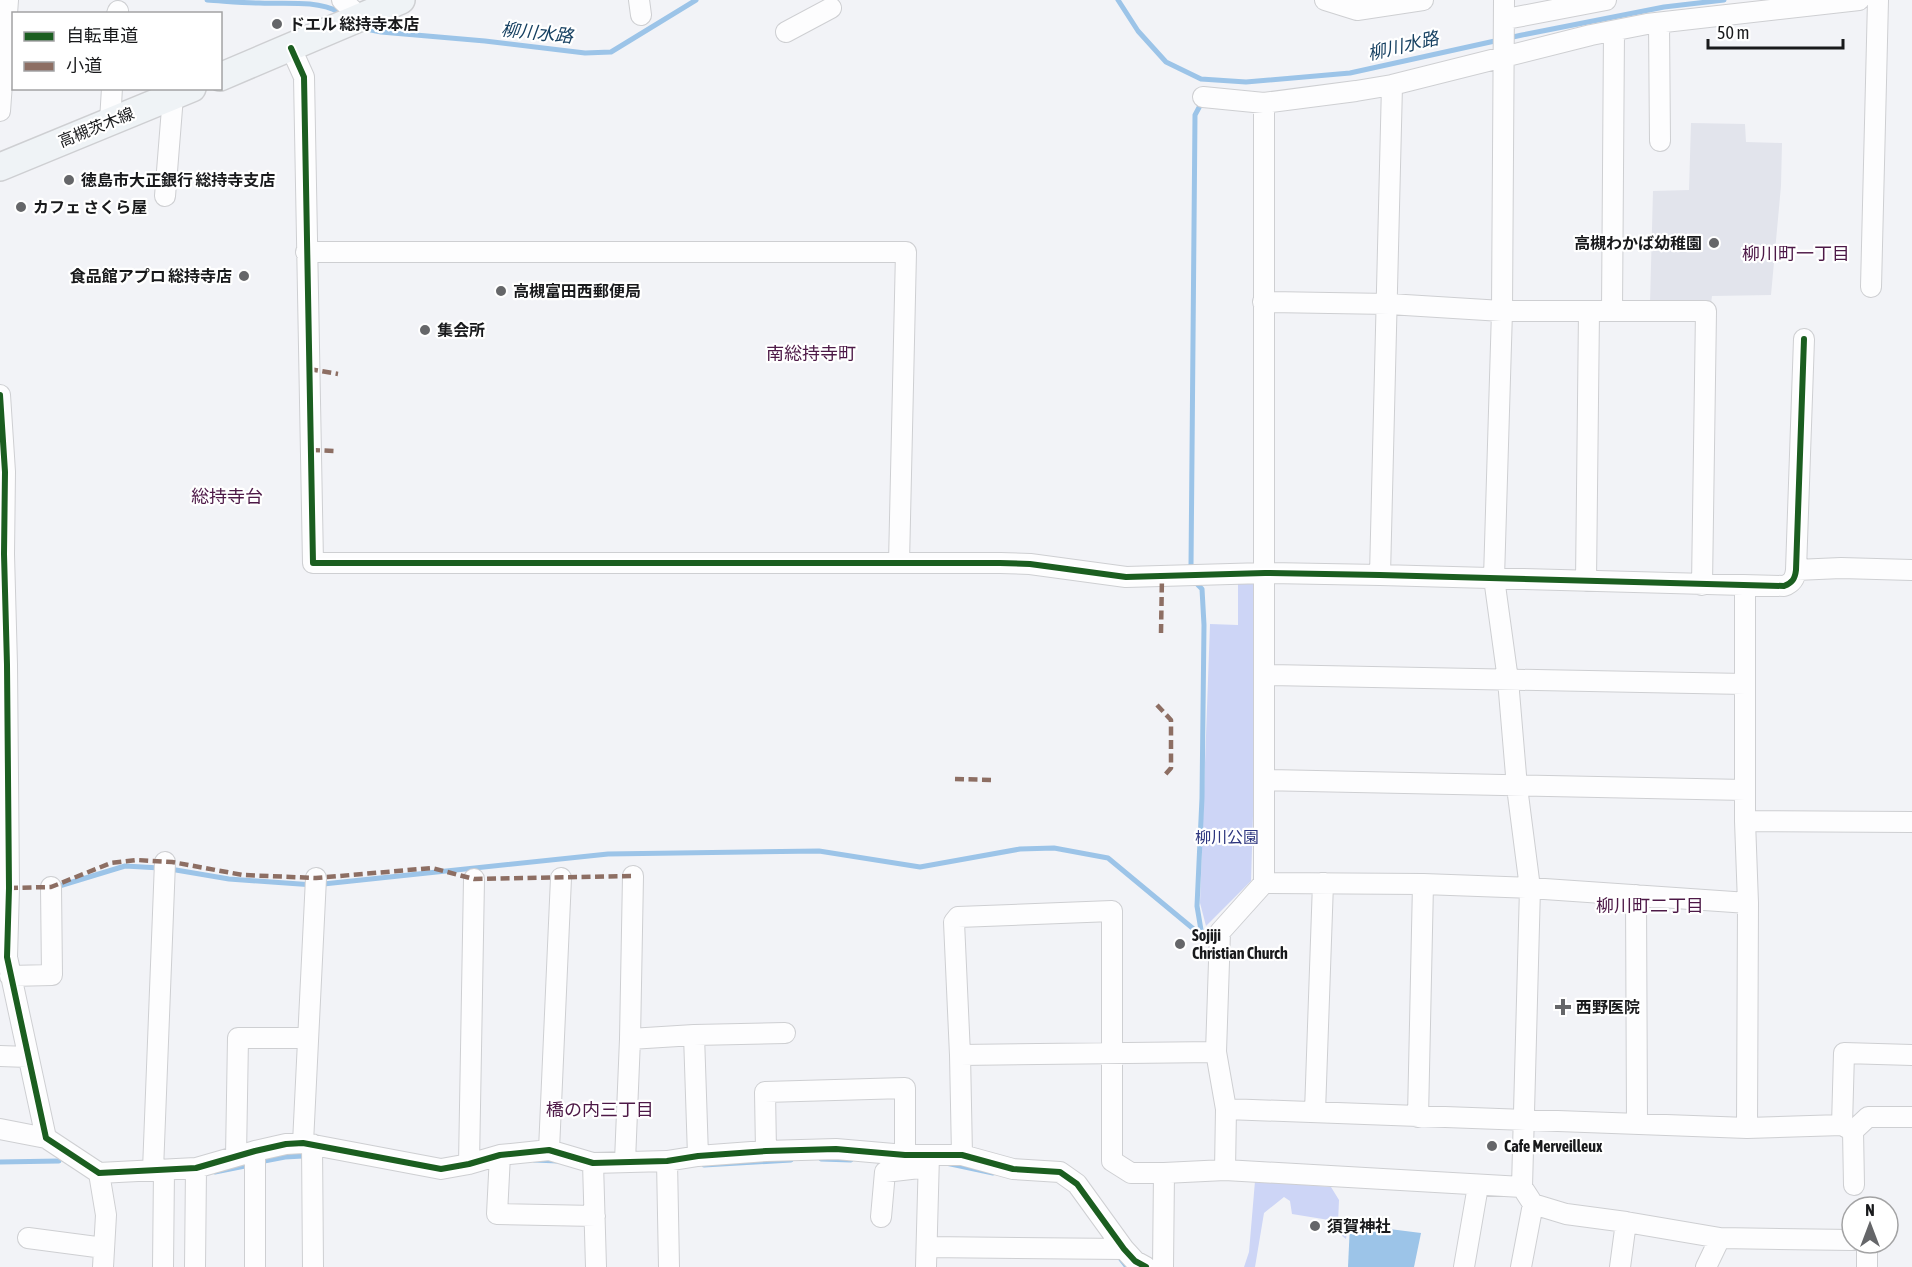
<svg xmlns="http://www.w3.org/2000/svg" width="1912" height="1267" viewBox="0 0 1912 1267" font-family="'Asap Condensed','Noto Sans JP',sans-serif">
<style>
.built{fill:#e2e4ec}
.green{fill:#cdd5f6}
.water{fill:#9cc4e8}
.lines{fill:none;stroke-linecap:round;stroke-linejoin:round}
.stream{stroke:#9cc4e8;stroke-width:5}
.minor-casing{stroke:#cecfd2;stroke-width:22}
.secondary-casing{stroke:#cecfd2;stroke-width:30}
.minor{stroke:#fdfdfe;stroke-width:20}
.secondary{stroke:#eff3f6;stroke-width:27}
.quiet{stroke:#8d6e63;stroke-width:4.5;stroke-dasharray:9 4.5;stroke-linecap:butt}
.cycleway-casing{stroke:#fff;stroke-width:10}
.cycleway{stroke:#1b5e20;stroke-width:6}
.poi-dot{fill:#656669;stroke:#fff;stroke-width:2}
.labels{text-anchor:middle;stroke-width:4.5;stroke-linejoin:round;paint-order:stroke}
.poi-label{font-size:16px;font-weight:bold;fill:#191a1c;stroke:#fff;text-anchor:start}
.street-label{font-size:16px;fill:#191a1c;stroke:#fff}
.park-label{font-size:16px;fill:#2c357e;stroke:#fff}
.water-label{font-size:18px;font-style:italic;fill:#164061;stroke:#fff}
.neighbourhood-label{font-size:18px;fill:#4d1947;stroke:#fff}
</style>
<rect width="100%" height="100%" fill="#f2f3f7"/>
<path class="built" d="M1691,123L1745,124L1746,142L1782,143L1781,186L1771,295L1712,296L1711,304H1650L1653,191L1689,190Z"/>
<path class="green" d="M1238,583H1254L1260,588L1251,881L1206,926L1200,903L1210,624L1238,625Z
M1255,1181L1331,1187L1339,1200L1338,1223L1348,1225L1346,1239L1337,1232L1329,1220L1292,1214L1290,1201L1284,1197L1264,1213L1255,1267H1244L1249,1252Z"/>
<path class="water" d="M1350,1224L1421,1233L1414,1267H1348Z"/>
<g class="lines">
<path class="stream" d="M207,0C224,1 242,3 259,3C285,4 316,0 339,12
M1118,0L1138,31L1166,62L1201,79L1246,82L1350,73L1522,35L1664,7L1724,0
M361,28L381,32L485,41L585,53L611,52L696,0
M1191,567L1195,115L1203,100
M170,869L229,879L314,885L608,854L819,851L920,867L1020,849L1054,848L1108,858L1202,936L1197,906L1202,798L1204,625L1202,589L1198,585
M56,887L125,866L160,868
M821,1159L851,1160
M534,1160L558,1161
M0,1162L59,1161
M259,1162L285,1157L303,1156
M946,1163L993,1173
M704,1165L791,1160
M215,1172L250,1165
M1120,1258L1127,1267"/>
<g class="minor-casing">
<path id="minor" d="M342,0L360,17
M639,0L641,15
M1325,0L1357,10L1423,0
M1504,0L1502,311L1494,578L1508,680L1517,787L1530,888L1522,1187L1533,1204L1521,1267
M117,14L118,11
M1506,19L1606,0
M1659,23L1660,141
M786,32L831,8
M291,48L304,77L313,563H1000L1030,564L1126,577L1265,573L1380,575L1784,586C1792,583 1795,579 1796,570L1804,339
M1203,97L1264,103L1356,91L1392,85L1591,35L1647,24L1859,0
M0,111L8,0
M110,121L112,88
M165,196L173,96
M306,252H906L899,563
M1871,287L1878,0
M1263,302L1389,304L1502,311H1706L1702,585
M1612,311L1614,31
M0,395L5,472L4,554L7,665L9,888L7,957L46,1138L99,1173L196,1168L255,1151L286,1144L303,1143L441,1169L469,1164L500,1155L549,1150L593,1163L667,1161L698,1156L766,1151L836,1149L905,1155H962L1013,1169L1060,1172L1077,1184L1124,1249L1135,1261L1146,1267
M1796,570L1841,568L1912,570
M1380,575L1392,85
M1586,581L1589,311
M1265,675L1745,684
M1264,780L1745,790
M1745,821L1912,822
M1264,883L1423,884L1530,888L1748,903
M1636,895L1637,1124
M10,976L52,975L51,887
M694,1035L698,1156
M630,1039L694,1035L785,1033
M960,1055L1216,1052
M0,1056L28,1057
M1226,1109L1747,1128L1748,903L1745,821V586
M1315,1112L1323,883
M1418,1117L1423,884
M1842,1125L1844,1053L1912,1055
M1747,1128L1842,1125L1853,1131L1854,1185
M0,1129L46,1138
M1853,1131L1868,1117H1912
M303,1143L316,878
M312,1144L313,1267
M549,1150L561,878
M766,1151L765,1092L905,1088V1155
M500,1155L497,1214L595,1216
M962,1155L960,1055L954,922L958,917L1112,911V1161L1131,1173H1164
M236,1156L238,1038H308
M625,1161L630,1039L633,876
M667,1161L669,1267
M593,1163L596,1267
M469,1164L474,879
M153,1170L165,862
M1225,1170L1522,1187
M99,1173L106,1215L103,1267
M1533,1204L1566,1214L1626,1222L1720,1238L1852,1240
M881,1217L885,1172L928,1167
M28,1238L104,1248
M927,1247L1124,1249
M163,1267L164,1170
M195,1267L196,1168
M255,1267V1151
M926,1267L929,1155
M1163,1267L1164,1173L1225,1170L1226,1109L1216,1052L1220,932L1264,883V103
M1464,1267L1478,1186
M1620,1267L1626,1222
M1706,1267L1720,1238
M1867,1267V1243"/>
</g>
<g class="secondary-casing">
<path id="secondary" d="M220,77L401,0
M0,167L192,88"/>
</g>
<use href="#minor" class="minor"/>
<use href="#secondary" class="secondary"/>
<path class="quiet" d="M309,369L338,374
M311,450L335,451
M1161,633L1162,576
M1157,705L1171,720V768L1164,776
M955,779L995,780
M9,888L51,887L111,863L137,860L172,862L243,875L316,878L432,868L474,879L633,876"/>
<g class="cycleway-casing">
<path id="cycleway" d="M291,48L304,77L313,563H1000L1030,564L1126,577L1265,573L1380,575L1784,586C1792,583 1795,579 1796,570L1804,339
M0,395L5,472L4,554L7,665L9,888L7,957L46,1138L99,1173L196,1168L255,1151L286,1144L303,1143L441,1169L469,1164L500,1155L549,1150L593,1163L667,1161L698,1156L766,1151L836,1149L905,1155H962L1013,1169L1060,1172L1077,1184L1124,1249L1135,1261L1146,1267"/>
</g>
<use href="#cycleway" class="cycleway"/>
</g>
<g class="poi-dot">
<circle cx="277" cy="24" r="6"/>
<circle cx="69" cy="180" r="6"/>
<circle cx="21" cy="207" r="6"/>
<circle cx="1714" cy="243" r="6"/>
<circle cx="244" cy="276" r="6"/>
<circle cx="501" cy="291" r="6"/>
<circle cx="425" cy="330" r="6"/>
<circle cx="1180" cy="944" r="6"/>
<path d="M1560 998h6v6h6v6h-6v6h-6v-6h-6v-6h6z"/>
<circle cx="1492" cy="1146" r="6"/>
<circle cx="1315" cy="1226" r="6"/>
</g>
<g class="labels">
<g class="poi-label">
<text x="289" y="30">ドエル 総持寺本店</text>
<text x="81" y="186">徳島市大正銀行 総持寺支店</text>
<text x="33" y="213">カフェ さくら屋</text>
<text x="1702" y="249" text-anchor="end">高槻わかば幼稚園</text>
<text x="232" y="282" text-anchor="end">食品館アプロ 総持寺店</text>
<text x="513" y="297">高槻富田西郵便局</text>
<text x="437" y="336">集会所</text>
<text x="1192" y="941">Sojiji<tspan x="1192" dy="18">Christian Church</tspan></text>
<text x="1576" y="1013">西野医院</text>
<text x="1504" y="1152">Cafe Merveilleux</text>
<text x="1327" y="1232">須賀神社</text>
</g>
<g class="street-label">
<text transform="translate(96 127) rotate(-22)" y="6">高槻茨木線</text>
</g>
<g class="park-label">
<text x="1227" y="843">柳川公園</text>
</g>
<g class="water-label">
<text transform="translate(537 33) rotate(6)" y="6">柳川水路</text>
<text transform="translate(1403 46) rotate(-13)" y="6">柳川水路</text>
</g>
<g class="neighbourhood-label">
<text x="1796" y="260">柳川町一丁目</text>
<text x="811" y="360">南総持寺町</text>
<text x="227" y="503">総持寺台</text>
<text x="1650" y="912">柳川町二丁目</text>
<text x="600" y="1116">橋の内三丁目</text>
</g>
</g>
<rect x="12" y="12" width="210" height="78" fill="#ffffff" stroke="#a3a3a4" stroke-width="1.5"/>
<rect x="24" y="32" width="30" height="9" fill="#1b5e20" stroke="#a3a3a4" stroke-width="1.5"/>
<text x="66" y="42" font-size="18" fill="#191a1c">自転車道</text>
<rect x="24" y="62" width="30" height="9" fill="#8d6e63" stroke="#a3a3a4" stroke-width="1.5"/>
<text x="66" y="72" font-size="18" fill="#191a1c">小道</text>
<g transform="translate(1870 1225)"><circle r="28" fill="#ffffff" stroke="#a3a3a4" stroke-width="1.5"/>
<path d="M0-4.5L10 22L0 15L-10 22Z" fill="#656669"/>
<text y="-9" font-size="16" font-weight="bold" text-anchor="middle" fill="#191a1c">N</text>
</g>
<path d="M1708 39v9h135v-9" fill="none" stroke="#191a1c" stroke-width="3"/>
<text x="1717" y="39" font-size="18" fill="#191a1c" stroke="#ffffff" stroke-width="4.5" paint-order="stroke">50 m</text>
</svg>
